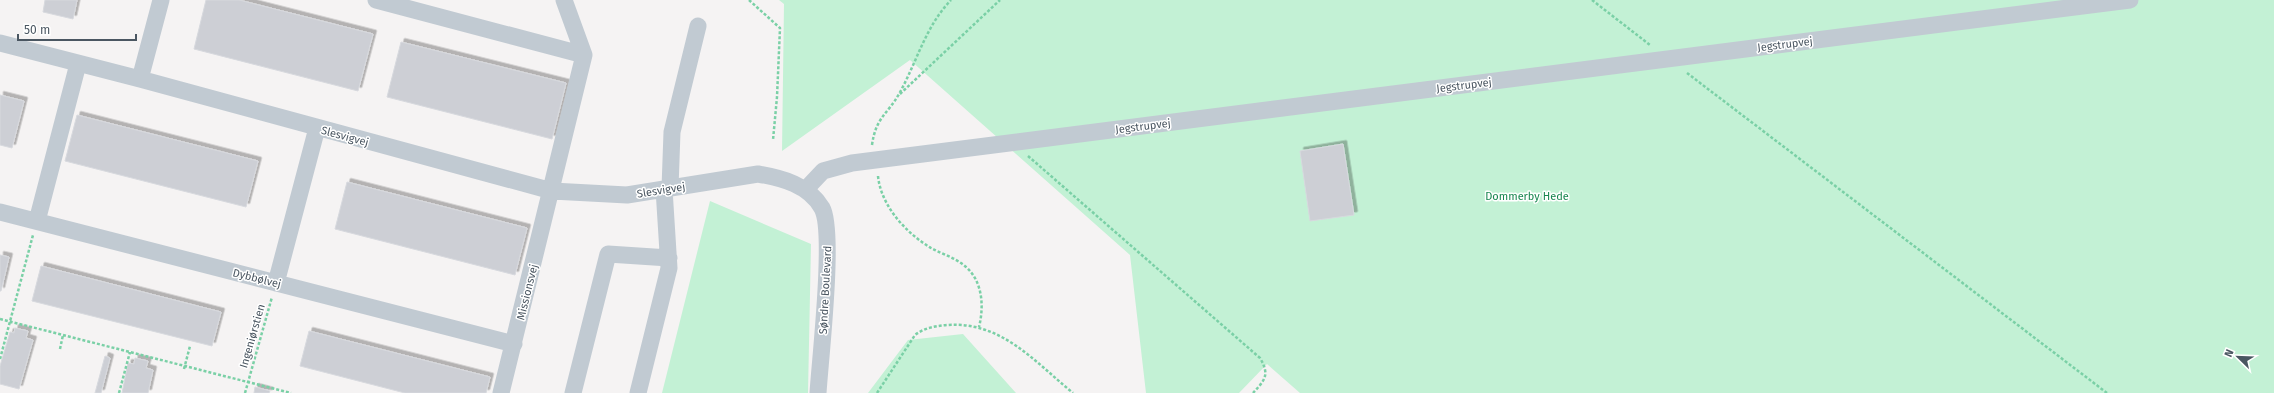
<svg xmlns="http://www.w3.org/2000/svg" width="2274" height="393" viewBox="0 0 2274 393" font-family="'Fira Sans',sans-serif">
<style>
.green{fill:#c3f1d5}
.building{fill:#cdcfd5;stroke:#d7d9de;filter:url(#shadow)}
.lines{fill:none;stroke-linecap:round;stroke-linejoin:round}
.path{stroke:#7ad0a6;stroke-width:2.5;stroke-dasharray:3 2;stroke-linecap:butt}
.minor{stroke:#c1cad2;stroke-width:17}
.labels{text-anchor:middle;stroke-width:3;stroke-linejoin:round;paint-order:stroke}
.street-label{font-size:11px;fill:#4a5661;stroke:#fff}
.park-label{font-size:11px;fill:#17864f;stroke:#fff}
</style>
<defs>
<filter id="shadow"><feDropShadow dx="3.5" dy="-3.5" stdDeviation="0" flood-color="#0004"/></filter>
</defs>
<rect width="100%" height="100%" fill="#f5f3f3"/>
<path class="green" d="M779,0H2274V393H1300L1267,364L1239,393H1146L1130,255L910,60L782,151L784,4Z
M710,201L811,244L808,393H662Z
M963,334L1016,393H868L908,340Z"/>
<path class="building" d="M45,0H77L73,19L43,12Z
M206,0H239L373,34L358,91L194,49Z
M401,42L566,83L552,139L387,97Z
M0,95L24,101L12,148L0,145Z
M77,115L258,161L246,207L65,161Z
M1343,144L1354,215L1310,221L1300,151Z
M347,182L527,228L515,275L335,229Z
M0,255L9,257L1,291H0Z
M41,266L221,312L212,346L32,301Z
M15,328L28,331L26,338L33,340L19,389L0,384V366L10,332L14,333Z
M309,331L490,377L486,393H405L300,366Z
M105,356L110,358L101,393H95Z
M135,358L148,361L146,368L153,370L148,393H122L128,363L134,364Z
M255,387L270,391L269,393H254Z"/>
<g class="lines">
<path class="path" d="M749,0L780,28L777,97L773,140
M1592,0L1650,45
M1687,73L2107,393
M900,94L1000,0
M872,145C876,117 887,115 899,94C917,62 925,27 951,0
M1028,156L1260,358C1270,375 1265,380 1253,393
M878,176C881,206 906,233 931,248C942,254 956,258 966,267C983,282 984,307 979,327
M0,319L291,393
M60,349L63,335
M0,359L33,235
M184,369L190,346
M119,393L130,352
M245,393L272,297
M877,393L915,335C924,328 935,326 947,325C1001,321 1034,361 1073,393"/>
<path class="minor" d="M376,0L584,55
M0,43L140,79L552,191L627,195L758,174C782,178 809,185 822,208C835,231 820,360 818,393
M140,79L161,0
M670,188L672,132L698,26
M806,189L823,171L852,163L2130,0
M0,212L514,344
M37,221L78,64
M276,283L317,128
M501,393L584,55L564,0
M573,393L608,254L669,258
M638,393L669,268L664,189"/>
</g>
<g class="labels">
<g class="street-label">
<text transform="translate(1785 44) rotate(-7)" y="4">Jegstrupvej</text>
<text transform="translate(1464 85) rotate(-7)" y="4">Jegstrupvej</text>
<text transform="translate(1143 126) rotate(-7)" y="4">Jegstrupvej</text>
<text transform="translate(345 136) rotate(15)" y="4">Slesvigvej</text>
<text transform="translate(661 190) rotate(-9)" y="4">Slesvigvej</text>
<text transform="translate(257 278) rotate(14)" y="4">Dybbølvej</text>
<text transform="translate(825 290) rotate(-87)" y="4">Søndre Boulevard</text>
<text transform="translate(527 292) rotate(-76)" y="4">Missionsvej</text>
<text transform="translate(252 336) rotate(-74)" y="4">Ingeniørstien</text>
</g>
<g class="park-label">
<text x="1527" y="200">Dommerby Hede</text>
</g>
</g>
<g transform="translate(2238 357) rotate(293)" stroke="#ffffff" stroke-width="3" paint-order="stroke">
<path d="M0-3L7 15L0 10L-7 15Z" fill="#4a5661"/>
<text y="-6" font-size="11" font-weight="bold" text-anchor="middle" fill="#4a5661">N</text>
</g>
<path d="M18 34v6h118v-6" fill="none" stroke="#4a5661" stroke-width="2"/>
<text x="24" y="34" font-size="12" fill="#4a5661" stroke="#ffffff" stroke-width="3" paint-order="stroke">50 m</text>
</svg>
